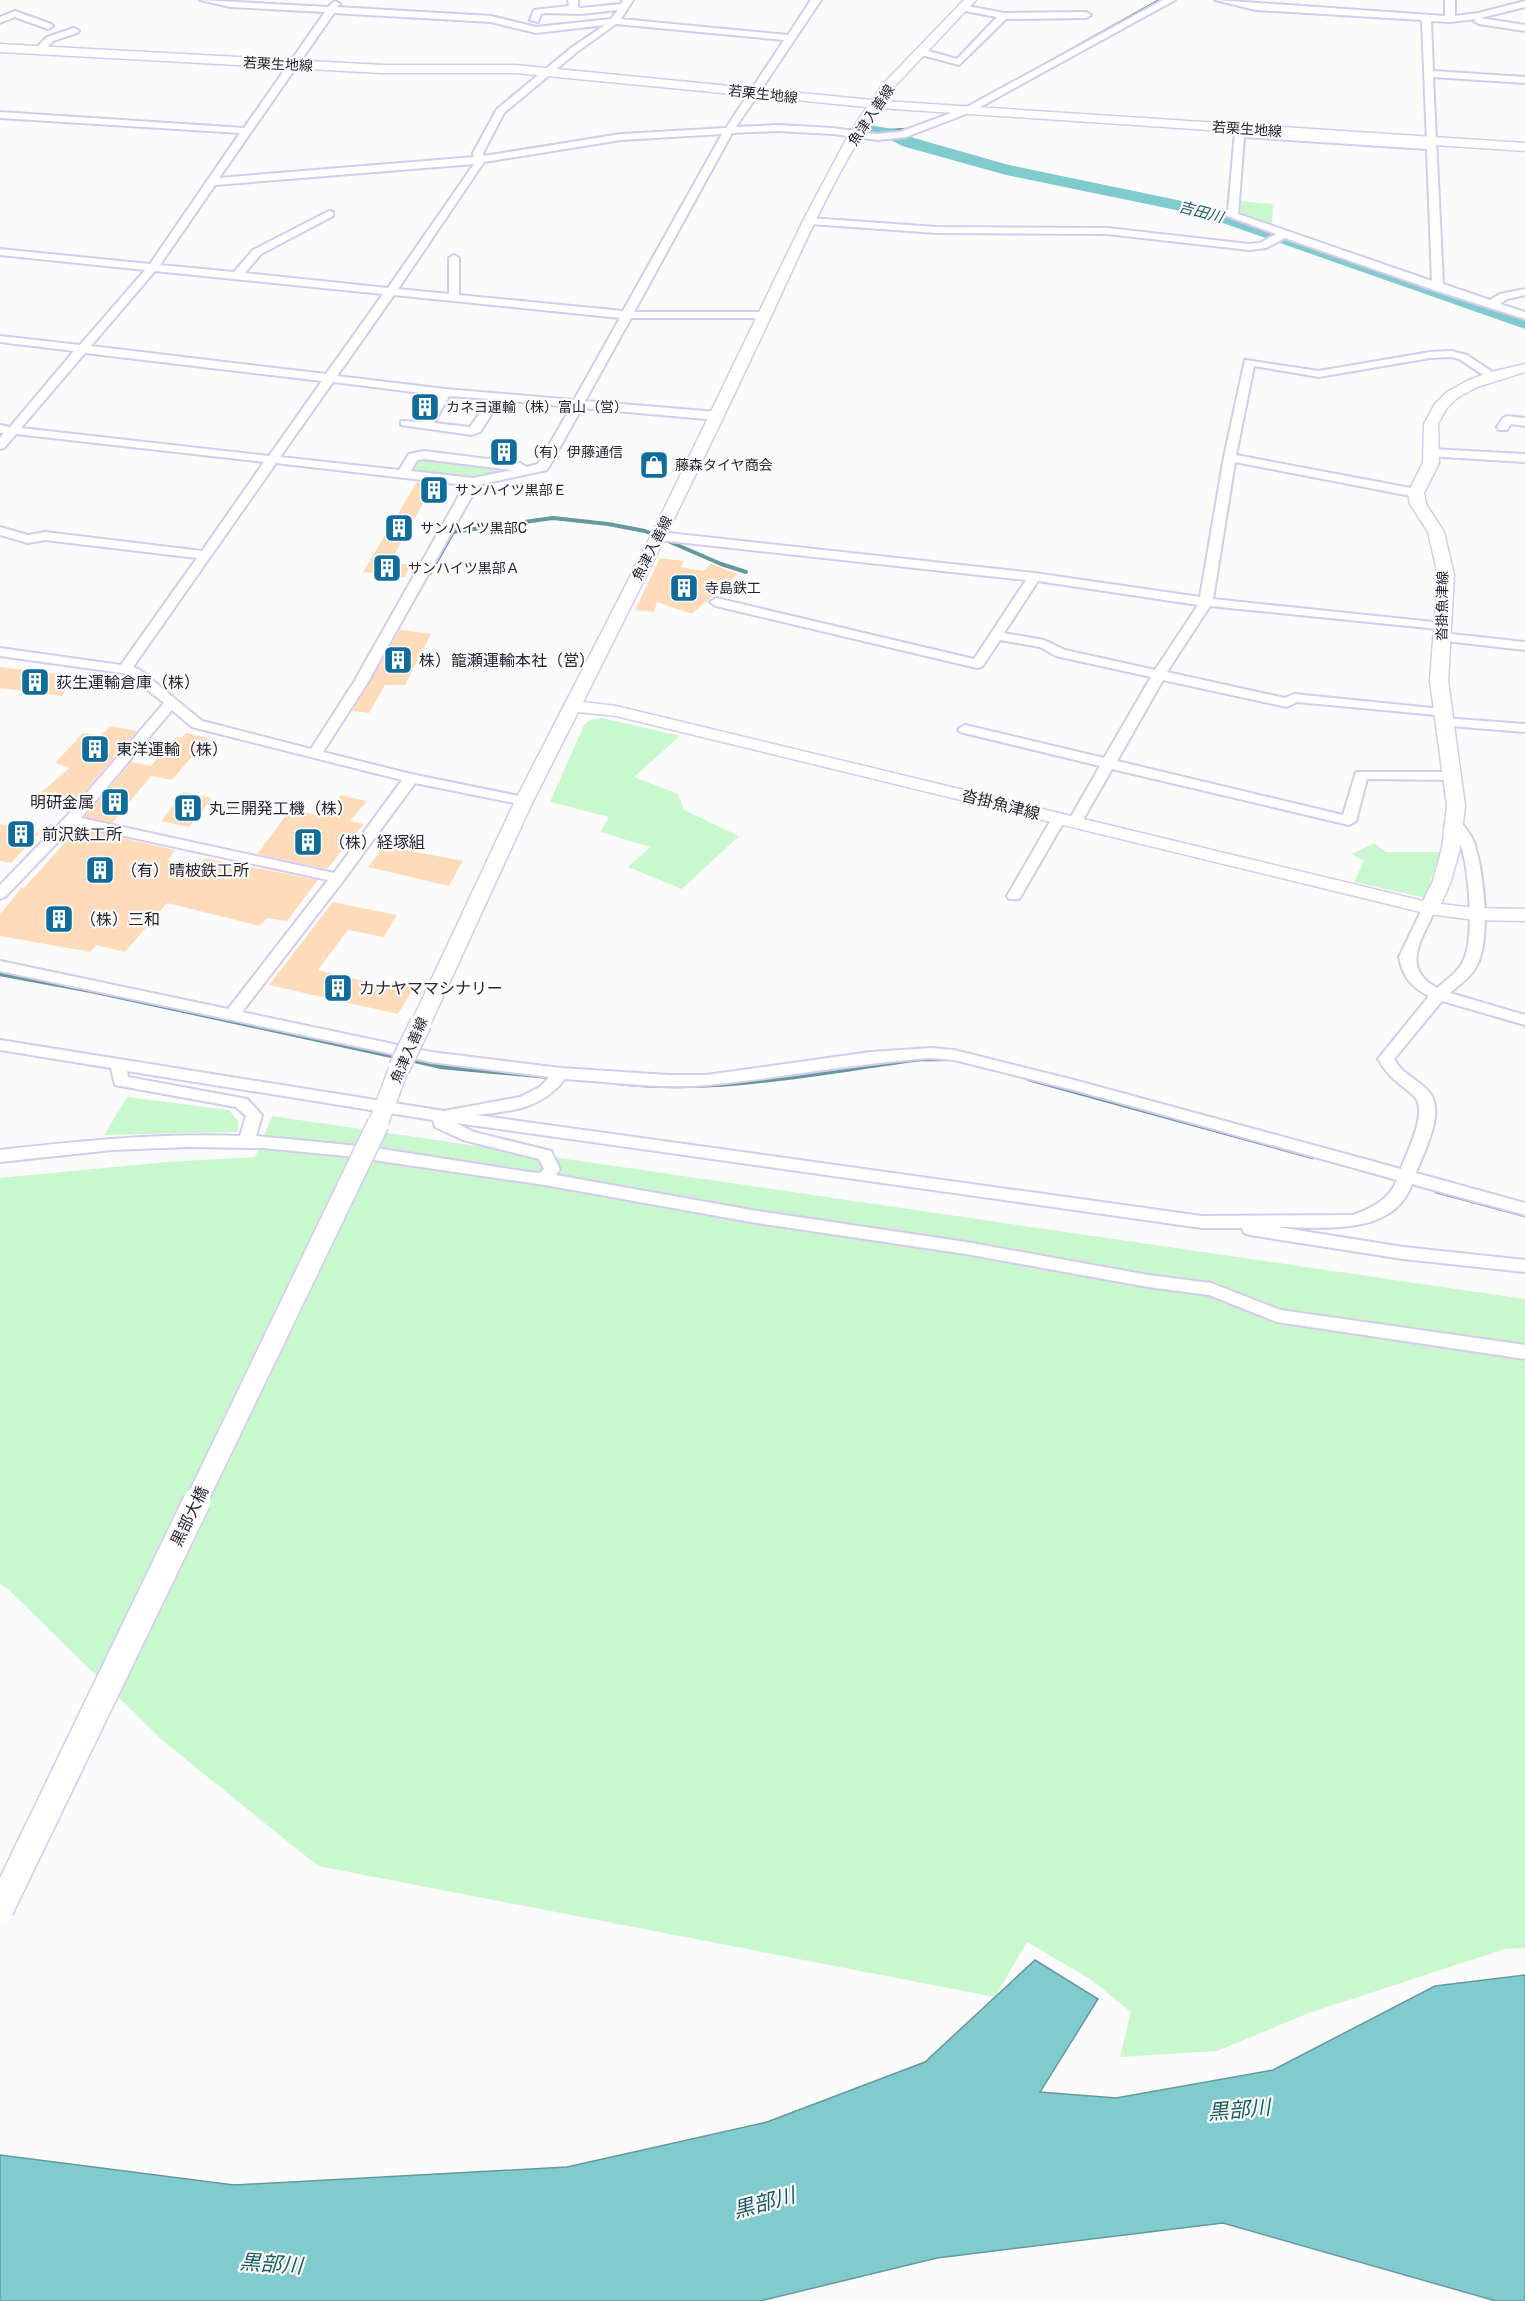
<svg xmlns="http://www.w3.org/2000/svg" width="1525" height="2301" viewBox="0 0 1525 2301" font-family="Rubik,'Noto Sans JP',sans-serif">
<style>
.green{fill:#c9f8cf}
.water{fill:#80cbcd;stroke:#66999e;stroke-width:1.5}
.lines{fill:none;stroke-linecap:round;stroke-linejoin:round}
.stream-far2{stroke:#66999e;stroke-width:3}
.stream-far1{stroke:#66999e;stroke-width:4}
.stream{stroke:#66999e;stroke-width:4.5}
.river{fill:#80cbcd;fill-rule:evenodd}
.building{fill:#ffdcb9}
.minor-casing{stroke:#d5cbee;stroke-width:4}
.major-casing{stroke:#d5cbee;stroke-width:3}
.minor{fill:#fff;fill-rule:evenodd}
.major{fill:#fff;fill-rule:evenodd}
.major-bridge-far1-casing{stroke:#d5cbee;stroke-width:24;stroke-linecap:butt}
.major-bridge-casing{stroke:#d5cbee;stroke-width:30;stroke-linecap:butt}
.major-bridge-far1{stroke:#fff;stroke-width:21}
.major-bridge{stroke:#fff;stroke-width:27}
.labels{text-anchor:middle;stroke-width:4.5;stroke-linejoin:round;paint-order:stroke}
.far-street-label{font-size:14px;fill:#282431;stroke:#fbfbfb}
.far-poi-label{font-size:14px;fill:#282431;stroke:#fbfbfb;text-anchor:start}
.far-water-label{font-size:15px;font-style:italic;fill:#1d5c5e;stroke:#fbfbfb}
.poi-label{font-size:16px;fill:#282431;stroke:#fbfbfb;text-anchor:start}
.street-label{font-size:16px;fill:#282431;stroke:#fbfbfb}
.near-water-label{font-size:21px;font-style:italic;fill:#1d5c5e;stroke:#fbfbfb}
</style>
<rect width="100%" height="100%" fill="#fbfbfb"/>
<path class="green" d="M1240,201L1273,204L1272,225L1239,213Z
M428,458L514,468V471L475,479L411,471L418,460Z
M602,718L680,736L634,777L678,794L684,810L739,836L682,889L628,867L650,847L600,832L609,817L550,802L584,725L590,720Z
M1374,843L1386,852H1440L1425,898L1354,882L1364,861L1352,854Z
M127,1097L229,1110L238,1121V1132L104,1135Z
M272,1116L1525,1299V1948L1505,1949L1309,2013L1217,2051L1120,2057L1131,2012L1090,1979L1027,1942L995,1997L318,1866L163,1741L9,1590L0,1584V1178L166,1162L255,1157Z"/>
<path class="water" d="M1035,1960L1098,1999L1040,2092L1116,2098L1273,2070L1435,1986L1525,1975V2301H1496L1223,2223L937,2258L760,2301H0V2155L234,2185L567,2167L767,2122L925,2062Z"/>
<g class="lines">
<path class="stream-far2" d="M1026,75L1160,0
M877,131L911,129"/>
<path class="stream-far1" d="M430,573L453,532L553,518L608,524L645,531L721,564L746,572"/>
<path class="stream" d="M0,974L92,991L397,1057
M411,1060L442,1067L551,1077
M1029,1079L1313,1157
M619,1083C720,1094 820,1072 920,1059H945
M1436,1191L1525,1215"/>
<path class="river" d="M870,125L898,130L914,138L1009,165L1211,207L1525,317V329L1200,215L1006,175L902,146L887,138L864,134L861,130L864,126Z"/>
</g>
<path class="building" d="M419,399L433,400L424,416L411,415Z
M417,482L434,484L390,562L410,565L405,577L363,572Z
M660,558L684,561L681,567L703,571L711,564L738,574L692,614L657,602L654,612L635,610Z
M400,630L431,634L405,685H385L369,713L352,711Z
M0,667L75,676L62,696L0,688Z
M111,726L137,731L67,812L38,805L43,799L36,797L69,768L55,763L83,733L100,736Z
M186,733L208,738L172,780L151,776L112,823L85,817L131,762L151,766L176,737L182,738Z
M184,792L212,798L189,827L161,821Z
M341,795L367,801L350,821L364,824L327,869L257,854L291,809L322,816Z
M0,824L39,833L11,863L0,861Z
M78,828L175,850L168,860L196,868L205,858L318,880L287,921L267,918L260,926L167,903L125,952L97,945L90,952L0,936V914L22,887L24,888Z
M385,846L463,861L449,886L368,867Z
M333,902L397,915L384,937L348,930L318,970L397,989L401,985L414,987L398,1014L269,985Z"/>
<g class="lines">
<g class="minor-casing">
<path id="minor" d="M200,0L328,7L335,1L340,4L337,7L491,16L536,27L611,19L618,10L580,14L545,13L541,14L538,22L530,20L534,10L569,6L568,0H578V7L581,8L621,4L623,0H633L621,19L788,35L811,0H821L736,127L777,125L833,128L877,134L900,132L965,108L1163,0H1175L971,112L906,137L877,140L833,134L777,131L732,133L634,312H765L771,315L765,318H631L585,401L717,412L723,416L717,420L582,408L547,470L478,485L368,682L323,752L411,774L524,797L531,801L524,805L415,783L343,881L242,1012L431,1052L561,1068L668,1075H706L871,1052L931,1048L954,1050L1074,1080L1401,1169C1407,1151 1430,1110 1413,1095C1398,1082 1389,1078 1378,1059L1429,996C1411,987 1403,977 1399,957L1424,905L1429,903L1436,908C1423,938 1399,967 1437,988C1445,981 1455,974 1461,965C1476,943 1469,874 1462,849C1459,839 1453,832 1448,824L1450,821H1460C1466,829 1474,838 1476,849C1484,877 1491,942 1476,967C1470,978 1459,985 1450,993L1525,1015V1025L1442,1001L1394,1059C1403,1075 1418,1079 1429,1092C1446,1112 1424,1151 1416,1173L1525,1203V1215L1412,1184C1393,1237 1323,1227 1278,1227L1403,1247L1525,1260V1272L1403,1259L1250,1235L1244,1233L1242,1228H1202L456,1123L474,1132L551,1151L560,1169L556,1175L751,1210L966,1242L1148,1275L1211,1283L1280,1310L1525,1345V1359L1277,1322L1209,1295L1148,1287L966,1254L751,1222L545,1185L346,1156L263,1148L188,1147L112,1150L0,1162V1150C80,1141 160,1133 240,1136L246,1116L236,1107L115,1085L111,1068L0,1050V1040L444,1111L520,1097L540,1087L549,1077L431,1062L0,971V961L228,1009L328,880L74,825L5,897L0,899V885L66,817L164,703L130,676L122,673L0,656V648L121,665L197,558L45,540L28,543L0,535V527L28,535L45,532L202,551L264,462L16,434L4,448L0,449V438L4,433H0V425L10,427L74,351L0,342V336L80,345L145,270L0,255V249L150,264L240,133L0,118V112L244,128L325,12L230,7ZM334,13L491,22L536,33L605,25L571,48L497,109L473,153L474,157L219,178ZM616,24L784,40L726,128L621,134L484,156L483,153L504,113L577,52ZM722,134L623,311L459,295V258L454,255L449,258V294L398,289L484,162L621,140ZM474,164L388,288L245,273L261,254L333,216V212L329,211L253,250L234,272L160,265L215,185ZM155,271L383,294L326,374L91,346ZM394,295L620,318L574,400L445,389L337,376ZM85,353L322,381L269,456L21,428ZM333,382L438,395L423,422L401,421V425L472,435L480,432L501,400L571,407L538,464L526,467L520,463L424,451L409,454L399,470L280,457ZM449,396L490,399L470,427L434,423ZM424,459L513,470L473,478L411,471L417,460ZM276,463L465,485L354,682L311,749L202,721L140,670L133,667ZM172,710L192,727L402,780L334,873L81,818ZM931,1058L954,1060L1074,1090L1397,1180C1389,1200 1372,1208 1353,1215L1202,1216L476,1115C513,1111 541,1109 565,1079C612,1082 661,1089 707,1085C782,1078 856,1063 931,1058ZM127,1071L433,1120L435,1127L463,1140L539,1159L544,1169L540,1173L529,1172L369,1147L256,1136L262,1115L247,1099L128,1077Z
M1215,0L1445,16V0H1455V16L1478,13L1525,1V7L1480,18L1525,25V31L1479,24L1474,21L1476,19L1450,22L1431,21L1433,71L1525,77V83L1433,77L1443,284L1490,300L1500,294L1525,289V295L1507,299L1500,304L1525,312V319L1434,290L1285,238L1266,248L1249,250L1107,234L937,233L810,224L805,221L810,218L937,227L1107,228L1249,244L1260,243L1276,234L1222,214L1228,211L1235,132L1427,143L1422,20L1256,10ZM1244,137L1427,149L1432,281L1238,214Z
M962,5L1004,13L1086,12L1091,15L1086,18L1006,19L959,65L918,54V50L921,49L957,59L997,17L959,10V6Z
M15,11L51,24L53,26L48,29L15,17L0,23V17Z
M74,28L79,31L77,33L53,41L42,52L34,50L47,37Z
M1451,351L1467,355L1498,376L1492,379L1488,378L1459,359L1451,357L1430,358L1319,377L1254,366L1236,455L1416,489L1422,493L1416,497L1235,462L1213,599L1443,623L1450,627L1448,630L1210,606L1167,672L1285,698L1294,694L1442,709L1449,713L1447,716L1297,702L1287,707L1163,680L1117,761L1343,815L1356,772H1451L1458,776L1451,780L1367,779L1356,821L1349,825L1112,769L1080,825H1070L1068,822L1100,766L960,732L958,729L965,725L1104,758L1151,677L1056,656L1040,647L1000,640L982,667L977,668L716,606L710,602L716,598L974,659L1026,580L659,540L653,536L659,532L1034,573L1200,597L1224,457L1245,360L1319,371L1430,352ZM1038,581L1198,605L1155,670L1065,650L1044,640L1004,633Z
M1507,416L1525,418V426L1511,424L1507,430H1499L1497,427L1503,418Z
M1431,449L1525,454V462L1427,456V450Z
M1442,633L1525,642V650L1437,640L1435,637Z
M1443,718L1525,724V732L1438,725L1436,722Z
M1059,814L1066,818L1021,896L1019,899H1009L1007,896L1052,818Z"/>
</g>
<g class="major-casing">
<path id="major" d="M964,0H976L893,88L884,101L1525,143V151L879,108C830,180 796,264 759,342C702,463 643,583 583,702L616,706L1423,901L1433,881L1442,848L1447,806L1430,681L1438,575L1428,532L1410,504L1408,493L1423,463L1424,424L1435,404L1447,392L1467,381L1487,373L1525,364V372L1477,387L1457,398L1446,409L1438,424L1439,463L1424,493L1426,504L1444,532L1454,575L1448,681L1465,806L1460,848L1451,881L1441,904L1475,908L1525,909V921L1475,920L1429,914L616,716L578,712L533,801L431,1023L428,1028L421,1029L414,1028L411,1023L515,801L651,536L803,221L849,134L867,107L516,73H382L0,52V44L382,65H516L872,100L885,82Z
M399,1061L406,1063L409,1068L388,1124L385,1129L378,1131L371,1129L368,1124L389,1068L392,1063Z"/>
</g>
<use href="#minor" class="minor"/>
<use href="#major" class="major"/>
<g class="major-bridge-far1-casing">
<path id="major-bridge-far1" d="M399,1068L421,1023
M196,1502L378,1124"/>
</g>
<g class="major-bridge-casing">
<path id="major-bridge" d="M0,1909L197,1501"/>
</g>
<use href="#major-bridge-far1" class="major-bridge-far1"/>
<use href="#major-bridge" class="major-bridge"/>
</g>
<defs>
<g id="building-square" transform="scale(1.5)"><rect x="-9" y="-9" width="18" height="18" rx="4" fill="#0f6c9b" stroke="#fbfbfb"/><path d="M-4-6H4V6H1V3H-1V6H-4ZM-2.5-4.3h1.7v1.8h-1.7ZM.8-4.3h1.7v1.8H.8ZM-2.5-1h1.7V.8h-1.7ZM.8-1h1.7V.8H.8Z" fill="#fff"/></g>
<g id="shop-square" transform="scale(1.5)"><rect x="-9" y="-9" width="18" height="18" rx="4" fill="#0f6c9b" stroke="#fbfbfb"/><path d="M-5-2.5h2.3a2.7 3.5 0 0 1 5.4 0H5L5.5 6h-11ZM-1.5-2.5h3a1.5 2.3 0 0 0-3 0Z" fill="#fff"/></g>
</defs>
<g fill-rule="evenodd">
<use href="#building-square" x="425" y="407"/>
<use href="#building-square" x="504" y="452"/>
<use href="#shop-square" x="654" y="465"/>
<use href="#building-square" x="434" y="490"/>
<use href="#building-square" x="399" y="528"/>
<use href="#building-square" x="387" y="568"/>
<use href="#building-square" x="684" y="588"/>
<use href="#building-square" x="398" y="660"/>
<use href="#building-square" x="35" y="682"/>
<use href="#building-square" x="95" y="749"/>
<use href="#building-square" x="115" y="802"/>
<use href="#building-square" x="188" y="808"/>
<use href="#building-square" x="21" y="834"/>
<use href="#building-square" x="308" y="842"/>
<use href="#building-square" x="100" y="870"/>
<use href="#building-square" x="59" y="919"/>
<use href="#building-square" x="338" y="988"/>
</g>
<g class="labels">
<g class="far-street-label">
<text transform="translate(278 64) rotate(3)" y="5">若栗生地線</text>
<text transform="translate(763 94) rotate(6)" y="5">若栗生地線</text>
<text transform="translate(871 115) rotate(-56)" y="5">魚津入善線</text>
<text transform="translate(1247 129) rotate(4)" y="5">若栗生地線</text>
<text transform="translate(652 548) rotate(-63)" y="5">魚津入善線</text>
<text transform="translate(1442 606) rotate(-89)" y="5">沓掛魚津線</text>
<text transform="translate(409 1050) rotate(-66)" y="5">魚津入善線</text>
</g>
<g class="far-poi-label">
<text x="446" y="412">カネヨ運輸（株）富山（営）</text>
<text x="525" y="457">（有）伊藤通信</text>
<text x="675" y="470">藤森タイヤ商会</text>
<text x="455" y="495">サンハイツ黒部Ｅ</text>
<text x="420" y="533">サンハイツ黒部C</text>
<text x="408" y="573">サンハイツ黒部Ａ</text>
<text x="705" y="593">寺島鉄工</text>
</g>
<g class="far-water-label">
<text transform="translate(1201 212) rotate(15)" y="5">吉田川</text>
</g>
<g class="poi-label">
<text x="419" y="666">株）籠瀬運輸本社（営）</text>
<text x="56" y="688">荻生運輸倉庫（株）</text>
<text x="116" y="755">東洋運輸（株）</text>
<text x="94" y="808" text-anchor="end">明研金属</text>
<text x="209" y="814">丸三開発工機（株）</text>
<text x="42" y="840">前沢鉄工所</text>
<text x="329" y="848">（株）経塚組</text>
<text x="121" y="876">（有）晴柀鉄工所</text>
<text x="80" y="925">（株）三和</text>
<text x="359" y="994">カナヤママシナリー</text>
</g>
<g class="street-label">
<text transform="translate(1001 804) rotate(14)" y="6">沓掛魚津線</text>
<text transform="translate(189 1516) rotate(-64)" y="6">黒部大橋</text>
</g>
<g class="near-water-label">
<text transform="translate(1239 2110) rotate(-5)" y="7">黒部川</text>
<text transform="translate(764 2203) rotate(-15)" y="7">黒部川</text>
<text transform="translate(271 2264) rotate(4)" y="7">黒部川</text>
</g>
</g>
</svg>
